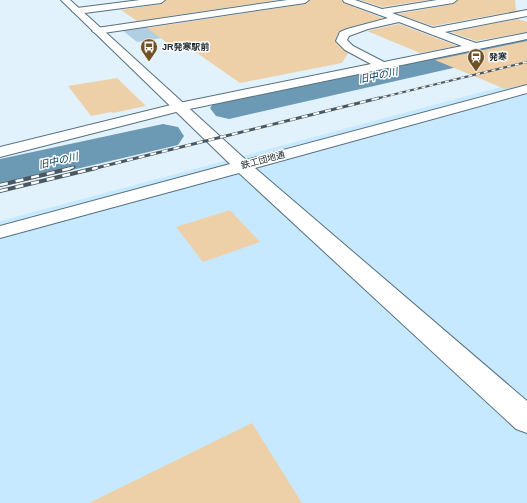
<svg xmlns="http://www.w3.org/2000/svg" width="527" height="503" viewBox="0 0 527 503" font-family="Helvetica,'Noto Sans JP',sans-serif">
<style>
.built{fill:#c6e9ff}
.green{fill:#b0cfe2}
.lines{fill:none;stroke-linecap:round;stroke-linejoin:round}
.river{fill:#6c99b3;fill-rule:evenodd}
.building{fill:#eed0a8}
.street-casing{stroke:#57707f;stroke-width:2}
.secondary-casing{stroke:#57707f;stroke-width:2}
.street{fill:#fff;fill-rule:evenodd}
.secondary{fill:#fff;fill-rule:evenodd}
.rail-far2-casing{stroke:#4b585f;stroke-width:2}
.rail-far1-casing{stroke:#4b585f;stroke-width:3}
.rail-casing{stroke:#4b585f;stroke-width:4}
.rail-far2{stroke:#fcfcfc;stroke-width:1.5;stroke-dasharray:4;stroke-linecap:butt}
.rail-far1{stroke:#fcfcfc;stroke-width:2;stroke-dasharray:6;stroke-linecap:butt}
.rail{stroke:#fcfcfc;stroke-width:2.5;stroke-dasharray:8;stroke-linecap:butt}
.labels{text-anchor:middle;stroke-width:3;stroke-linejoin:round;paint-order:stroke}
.far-poi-label{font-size:9px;font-weight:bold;fill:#212c32;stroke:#fcfcfc;text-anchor:start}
.far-street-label{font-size:9px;fill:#212c32;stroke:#fcfcfc}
.far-water-label{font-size:10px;font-style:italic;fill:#05445f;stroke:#fcfcfc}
</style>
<rect width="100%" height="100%" fill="#e1f2fc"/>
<path class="built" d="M527,80V503H0V221Z"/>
<path class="green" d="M146,26L162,38L137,42L122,30Z"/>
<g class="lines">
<path class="river" d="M527,33V51L229,119L216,116L210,108L216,100L229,97Z
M163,124L178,127L184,136L178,145L0,187V159Z"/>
</g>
<path class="building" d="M166,0H277L137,21L121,10L161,4Z
M310,0H342L343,3L383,18L347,28L339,31L335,41L348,53L342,63L240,83L187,46L174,48L147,28L305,4Z
M360,0H428L382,7Z
M458,0H515L516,11L433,26L398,14L453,4Z
M518,19L527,22V32L476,41L451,32Z
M399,24L457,46L420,53L367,31Z
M527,41V84L505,89L435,60Z
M117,78L146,106L113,113L111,112L91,116L68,86Z
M230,210L260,242L203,262L176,227Z
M252,423L302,503H89Z"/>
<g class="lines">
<g class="street-casing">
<path id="street" d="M140,0H165L161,3L77,14L72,11L77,8Z
M287,0H309L305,3L97,34L92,31L97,28Z
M343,0H355L382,9L437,0H457L453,3L392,13L433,28L527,10V16L445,32L476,43L527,33V39L180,111L0,157V147L179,103L371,64L345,50L336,41L340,32L347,29L388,18L344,2ZM399,22L462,46L384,62L353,46L347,40L349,36L368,29Z"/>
</g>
<g class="secondary-casing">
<path id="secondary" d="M61,0H70L246,160L527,85V93L255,168L527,401V433L516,429L239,173L0,238V226L230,164Z"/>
</g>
<use href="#street" class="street"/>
<use href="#secondary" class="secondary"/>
<g class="rail-far2-casing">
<path id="rail-far2" d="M375,99L527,62"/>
</g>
<g class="rail-far1-casing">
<path id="rail-far1" d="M68,169L74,167
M92,169L379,98"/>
</g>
<g class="rail-casing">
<path id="rail" d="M0,185L72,168
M0,191L96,168"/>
</g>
<use href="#rail-far2" class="rail-far2"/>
<use href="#rail-far1" class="rail-far1"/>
<use href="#rail" class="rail"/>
</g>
<defs>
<g id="bus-pin" transform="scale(0.9)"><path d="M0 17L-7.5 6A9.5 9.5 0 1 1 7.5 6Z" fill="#705126" stroke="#fcfcfc"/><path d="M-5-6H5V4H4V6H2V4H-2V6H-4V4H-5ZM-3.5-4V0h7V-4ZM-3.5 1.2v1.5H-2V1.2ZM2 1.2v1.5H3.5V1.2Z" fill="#fff"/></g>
<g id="station-pin" transform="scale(0.9)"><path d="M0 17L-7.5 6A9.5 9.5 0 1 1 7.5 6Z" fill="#705126" stroke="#fcfcfc"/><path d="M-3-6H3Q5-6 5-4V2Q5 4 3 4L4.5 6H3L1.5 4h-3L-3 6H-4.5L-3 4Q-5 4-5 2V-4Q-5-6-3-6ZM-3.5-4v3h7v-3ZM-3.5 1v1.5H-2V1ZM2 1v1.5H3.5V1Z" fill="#fff"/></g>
</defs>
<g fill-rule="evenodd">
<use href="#bus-pin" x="149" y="47"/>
<use href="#station-pin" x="476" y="57"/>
</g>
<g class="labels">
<g class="far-poi-label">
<text x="162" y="50">JR発寒駅前</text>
<text x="489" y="60">発寒</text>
</g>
<g class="far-street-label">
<text transform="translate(263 160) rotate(-15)" y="3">鉄工団地通</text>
</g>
<g class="far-water-label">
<text transform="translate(378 75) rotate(-12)" y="4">旧中の川</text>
<text transform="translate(58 160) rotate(-13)" y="4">旧中の川</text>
</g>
</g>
</svg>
